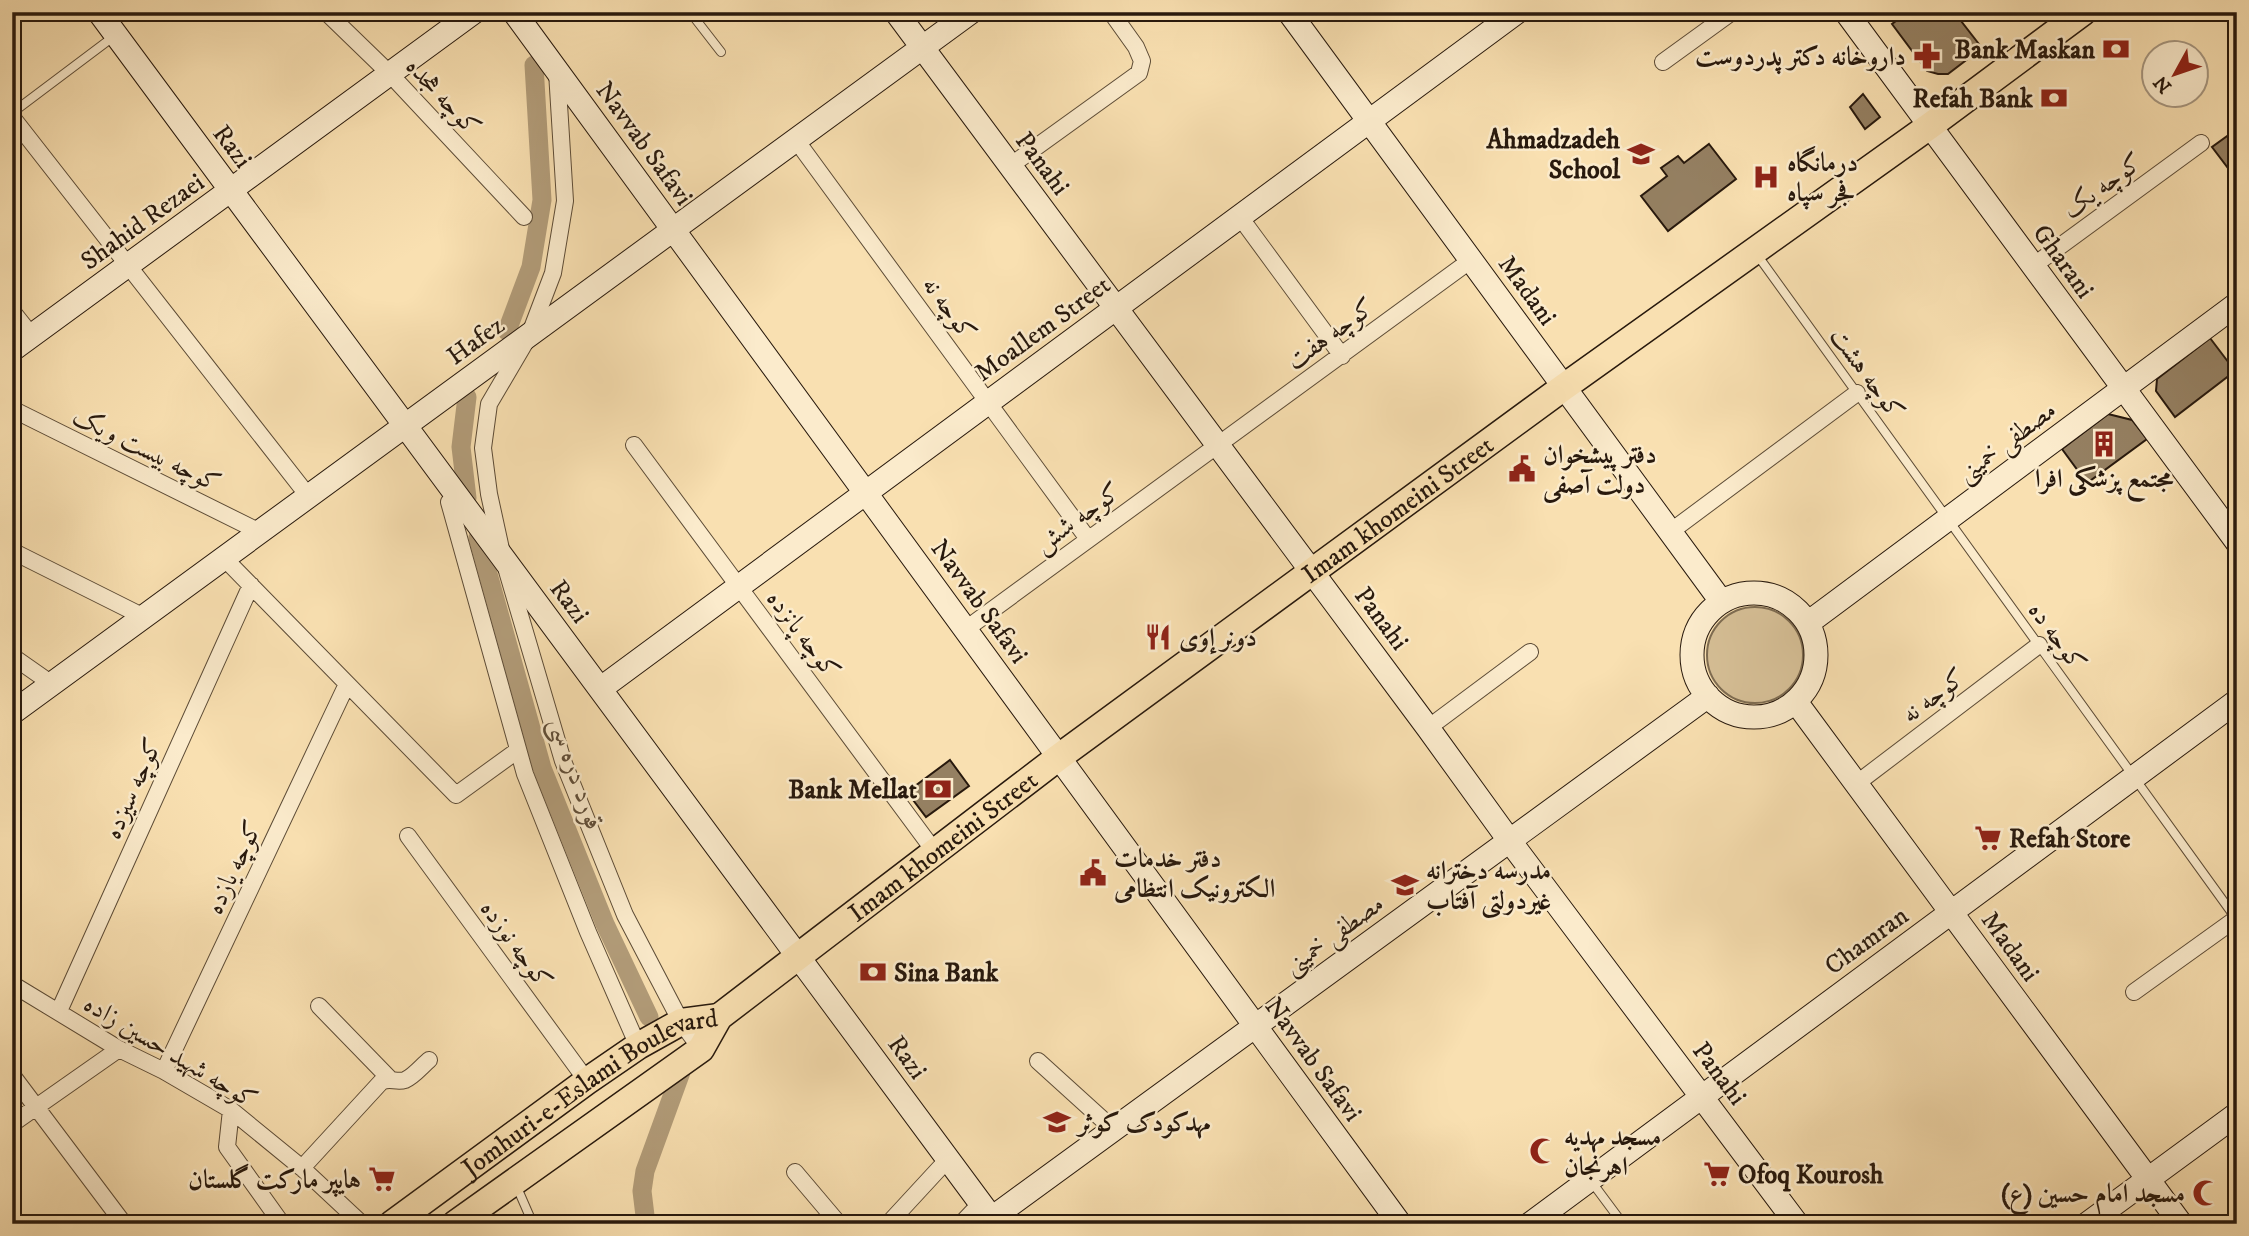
<svg xmlns="http://www.w3.org/2000/svg" width="2249" height="1236" viewBox="0 0 2249 1236" font-family="'IM FELL DW Pica',Amiri,serif">
<style>
.green{fill:#d5be95;stroke:#7e6c51;stroke-width:2}
.lines{fill:none;stroke-linecap:round;stroke-linejoin:round}
.canal{stroke:#b29c79;stroke-width:19}
.building{fill:#958062;stroke:#28190d;stroke-width:2}
.lane-casing{stroke:#5c4b36;stroke-width:10}
.street-casing{stroke:#5c4b36;stroke-width:18}
.secondary-casing{stroke:#28190d;stroke-width:25}
.primary-casing{stroke:#28190d;stroke-width:29}
.lane{stroke:#fbebcc;stroke-width:8}
.street{stroke:#fbebcc;stroke-width:16}
.secondary{stroke:#fbebcc;stroke-width:23}
.primary{stroke:#f9e0b1;stroke-width:26}
.labels{text-anchor:middle;stroke-width:5;stroke-linejoin:round;paint-order:stroke}
.poi-label{font-size:26px;font-weight:bold;fill:#28190d;stroke:#fbebcc;text-anchor:start}
.street-label{font-size:26px;fill:#28190d;stroke:#fbebcc}
.water-label{font-size:28px;font-style:italic;fill:#5f4d38;stroke:#fbebcc}
</style>
<rect width="100%" height="100%" fill="#f9e0b1"/>
<filter id="stains"><feTurbulence type="fractalNoise" baseFrequency=".00286" numOctaves="4"/><feColorMatrix values="0 0 0 0 .2 0 0 0 0 .09 0 0 0 0 .02 0 0 0 .5 -.17"/></filter>
<radialGradient id="worn" r=".72"><stop offset=".6" stop-color="#630" stop-opacity="0"/><stop offset="1" stop-color="#630" stop-opacity=".3"/></radialGradient>
<path class="green" d="M1707 655a48 48 0 1 1 96 0a48 48 0 1 1-96 0Z"/>
<g class="lines">
<path class="canal" d="M507,331L531,267L542,200L534,65
M467,498L461,447L467,397
M478,538L542,768L605,924L649,1017
M646,1224L642,1191L645,1171L681,1072"/>
</g>
<path class="building" d="M1908,12H1954L1982,48L1948,74H1938L1927,71L1892,24Z
M1863,94L1880,117L1865,129L1850,107Z
M2237,129V180L2212,147Z
M1709,144L1736,179L1668,231L1641,196L1667,176L1661,168L1678,156L1684,163Z
M2210,338L2235,371L2175,417L2156,391L2157,379Z
M2108,414L2132,420L2147,439L2087,483L2062,449Z
M950,760L969,786L926,817L907,792Z"/>
<g class="lines">
<g class="lane-casing">
<path id="lane" d="M690,12L721,52
M12,113L113,37
M1758,256L2237,920
M1591,1181L1623,1224
M516,1185L533,1224"/>
</g>
<g class="street-casing">
<path id="street" d="M326,12L390,74L524,217
M1663,62L1732,12
M12,117L309,497
M796,140L1088,539
M1010,166L1139,73L1142,61L1136,47L1111,12
M1240,217L1342,356
M2033,266L2201,143
M12,311L32,336
M12,409L260,532
M634,445L935,852
M449,502L525,774L588,932L638,1046
M1670,532L1857,393
M501,549L489,494L483,448L489,404L529,336L553,273L565,201L557,72
M12,551L144,617
M224,558L456,795L518,750
M507,571L563,761L625,915L681,1022L701,1049
M966,629L1471,260
M12,656L52,684
M1428,728L1530,652
M1856,784L2039,645
M408,836L587,1081
M12,984L119,1049L164,1071L231,1110L302,1168L362,1224
M2134,992L2237,918
M319,1006L389,1078
M59,1011L251,585
M1038,1061L1113,1129
M164,1071L347,684
M12,1075L124,1224
M231,1110L227,1147L282,1224
M12,1124L119,1049
M302,1168L381,1082C390,1077 396,1083 405,1080C413,1077 422,1066 429,1060
M795,1172L839,1224
M888,1224L948,1159
M961,1224L981,1203"/>
</g>
<g class="secondary-casing">
<path id="secondary" d="M99,12L996,1224
M514,12L1400,1224
M896,12L1428,728L1509,840L1797,1224
M1289,12L1721,601
M1846,12L2237,542
M12,350L474,12
M1692 655a62 62 0 1 1 124 0a62 62 0 1 1-124 0Z
M1808,623L2237,304
M600,689L1517,12
M1796,702L2181,1224
M12,713L971,12
M992,1218L1708,696
M1530,1224L2237,701
M2087,1224L2237,1114"/>
</g>
<g class="primary-casing">
<g id="primary">
<path id="s1" d="M392,1224L587,1081L638,1046L681,1022L719,1017"/>
<path id="s2" d="M455,1224L701,1049L719,1017L1059,757L1564,387L1931,125L2083,12"/>
</g>
</g>
<use href="#lane" class="lane"/>
<use href="#street" class="street"/>
<use href="#secondary" class="secondary"/>
<use href="#primary" class="primary"/>
</g>
<defs>
<g id="bank-bare" transform="scale(2.1)"><path d="M-6-4H6V4H-6ZM0-2.3a2.3 2.3 0 1 0 0 4.6a2.3 2.3 0 1 0 0-4.6Z" fill="#8f2418" stroke="#fbebcc" stroke-width="2.5" paint-order="stroke"/></g>
<g id="pharmacy-bare" transform="scale(2.1)"><path d="M-2-6h4v4h4v4h-4v4h-4v-4h-4v-4h4Z" fill="#8f2418" stroke="#fbebcc" stroke-width="2.5" paint-order="stroke"/></g>
<g id="school-bare" transform="scale(2.1)"><path d="M0-5L7-2L0 1L-7-2ZM-4 1L0 2.5L4 1V4Q0 6-4 4Z" fill="#8f2418" stroke="#fbebcc" stroke-width="2.5" paint-order="stroke"/></g>
<g id="hospital-bare" transform="scale(2.1)"><path d="M-5-5h3v3.5h4V-5h3V5h-3V1.5h-4V5h-3Z" fill="#8f2418" stroke="#fbebcc" stroke-width="2.5" paint-order="stroke"/></g>
<g id="building-bare" transform="scale(2.1)"><path d="M-4-6H4V6H1V3H-1V6H-4ZM-2.5-4.3h1.7v1.8h-1.7ZM.8-4.3h1.7v1.8H.8ZM-2.5-1h1.7V.8h-1.7ZM.8-1h1.7V.8H.8Z" fill="#8f2418" stroke="#fbebcc" stroke-width="2.5" paint-order="stroke"/></g>
<g id="civic-bare" transform="scale(2.1)"><path d="M-.6-6.5H3V-4.5H.6V-3L4-1V1h2V6H-6V1h2V-1L-.6-3ZM-1.2 2.5V6h2.4V2.5Z" fill="#8f2418" stroke="#fbebcc" stroke-width="2.5" paint-order="stroke"/></g>
<g id="restaurant-bare" transform="scale(2.1)"><path d="M-5-6h1v4h1v-4h1v4h1v-4h1v5L-1.5 .5V6h-2V.5L-5-1ZM5-6V6H3V1.5H1.5Q1.5-4 5-6Z" fill="#8f2418" stroke="#fbebcc" stroke-width="2.5" paint-order="stroke"/></g>
<g id="supermarket-bare" transform="scale(2.1)"><path d="M-6-5.5h2.5l.6 2H6L4.5 2H-2.5L-4.4-4H-6ZM-1.5 3.2a1.3 1.3 0 1 0 .1 0ZM3 3.2a1.3 1.3 0 1 0 .1 0Z" fill="#8f2418" stroke="#fbebcc" stroke-width="2.5" paint-order="stroke"/></g>
<g id="mosque-bare" transform="scale(2.1)"><path d="M3.5-4.9A6 6 0 1 0 3.5 4.9A5 5 0 1 1 3.5-4.9Z" fill="#8f2418" stroke="#fbebcc" stroke-width="2.5" paint-order="stroke"/></g>
</defs>
<g fill-rule="evenodd">
<use href="#bank-bare" x="2116" y="49"/>
<use href="#pharmacy-bare" x="1927" y="56"/>
<use href="#bank-bare" x="2054" y="98"/>
<use href="#school-bare" x="1641" y="154"/>
<use href="#hospital-bare" x="1766" y="177"/>
<use href="#building-bare" x="2104" y="444"/>
<use href="#civic-bare" x="1522" y="469"/>
<use href="#restaurant-bare" x="1158" y="637"/>
<use href="#bank-bare" x="938" y="789"/>
<use href="#supermarket-bare" x="1988" y="838"/>
<use href="#civic-bare" x="1093" y="873"/>
<use href="#school-bare" x="1405" y="885"/>
<use href="#bank-bare" x="873" y="972"/>
<use href="#school-bare" x="1057" y="1122"/>
<use href="#mosque-bare" x="1543" y="1151"/>
<use href="#supermarket-bare" x="1717" y="1174"/>
<use href="#supermarket-bare" x="382" y="1179"/>
<use href="#mosque-bare" x="2206" y="1193"/>
</g>
<g class="labels">
<g class="poi-label">
<text x="2095" y="58" text-anchor="end">Bank Maskan</text>
<text x="1906" y="65" text-anchor="end">داروخانه دکتر پدردوست</text>
<text x="2033" y="107" text-anchor="end">Refah Bank</text>
<text x="1620" y="148" text-anchor="end">Ahmadzadeh<tspan x="1620" dy="30">School</tspan></text>
<text x="1787" y="171">درمانگاه<tspan x="1787" dy="30">فجر سپاه</tspan></text>
<text x="1543" y="463">دفتر پیشخوان<tspan x="1543" dy="30">دولت آصفی</tspan></text>
<text x="2104" y="487" text-anchor="middle">مجتمع پزشکی افرا</text>
<text x="1179" y="646">دونر إوی</text>
<text x="917" y="798" text-anchor="end">Bank Mellat</text>
<text x="2009" y="847">Refah Store</text>
<text x="1114" y="867">دفتر خدمات<tspan x="1114" dy="30">الکترونیک انتظامی</tspan></text>
<text x="1426" y="879">مدرسه دخترانه<tspan x="1426" dy="30">غیردولتی آفتاب</tspan></text>
<text x="894" y="981">Sina Bank</text>
<text x="1078" y="1131">مهدکودک کوثر</text>
<text x="1564" y="1145">مسجد مهدیه<tspan x="1564" dy="30">اهرنجان</tspan></text>
<text x="1738" y="1183">Ofoq Kourosh</text>
<text x="361" y="1188" text-anchor="end">هایپر مارکت گلستان</text>
<text x="2185" y="1202" text-anchor="end">مسجد امام حسین (ع)</text>
</g>
<g class="street-label">
<text transform="translate(444 96) rotate(47)" y="9">کوچه هجده</text>
<text transform="translate(645 143) rotate(54)" y="9">Navvab Safavi</text>
<text transform="translate(233 146) rotate(53)" y="9">Razi</text>
<text transform="translate(1043 163) rotate(53)" y="9">Panahi</text>
<text transform="translate(2102 185) rotate(-36)" y="9">کوچه یک</text>
<text transform="translate(142 221) rotate(-36)" y="9">Shahid Rezaei</text>
<text transform="translate(2064 261) rotate(54)" y="9">Gharani</text>
<text transform="translate(1528 290) rotate(54)" y="9">Madani</text>
<text transform="translate(950 308) rotate(54)" y="9">کوچه نه</text>
<text transform="translate(1042 328) rotate(-36)" y="9">Moallem Street</text>
<text transform="translate(1330 333) rotate(-36)" y="9">کوچه هفت</text>
<text transform="translate(475 340) rotate(-36)" y="9">Hafez</text>
<text transform="translate(1868 373) rotate(54)" y="9">کوچه هشت</text>
<text transform="translate(2006 441) rotate(-37)" y="9">مصطفی خمینی</text>
<text transform="translate(147 449) rotate(26)" y="9">کوچه بیست ویک</text>
<text dy="9" stroke="none"><textPath href="#s2" startOffset="1186">Imam khomeini Street</textPath></text>
<text transform="translate(1077 517) rotate(-36)" y="9">کوچه شش</text>
<text transform="translate(570 601) rotate(53)" y="9">Razi</text>
<text transform="translate(980 601) rotate(54)" y="9">Navvab Safavi</text>
<text transform="translate(1382 618) rotate(53)" y="9">Panahi</text>
<text transform="translate(804 634) rotate(53)" y="9">کوچه پانزده</text>
<text transform="translate(2058 636) rotate(54)" y="9">کوچه ده</text>
<text transform="translate(1933 695) rotate(-37)" y="9">کوچه نه</text>
<text transform="translate(132 788) rotate(-66)" y="9">کوچه سیزده</text>
<text dy="9" stroke="none"><textPath href="#s2" startOffset="620">Imam khomeini Street</textPath></text>
<text transform="translate(233 867) rotate(-65)" y="9">کوچه یازده</text>
<text transform="translate(1333 934) rotate(-36)" y="9">مصطفی خمینی</text>
<text transform="translate(1866 940) rotate(-36)" y="9">Chamran</text>
<text transform="translate(517 944) rotate(54)" y="9">کوچه نوزده</text>
<text transform="translate(2011 946) rotate(54)" y="9">Madani</text>
<text transform="translate(171 1051) rotate(31)" y="9">کوچه شهید حسین زاده</text>
<text transform="translate(908 1057) rotate(54)" y="9">Razi</text>
<text transform="translate(1314 1059) rotate(54)" y="9">Navvab Safavi</text>
<text transform="translate(1720 1073) rotate(53)" y="9">Panahi</text>
<text dy="9" stroke="none"><textPath href="#s1" startOffset="240">Jomhuri-e-Eslami Boulevard</textPath></text>
</g>
<g class="water-label">
<text transform="translate(578 773) rotate(71)" y="10">قورد دره سی</text>
</g>
</g>
<rect width="2249" height="1236" fill="none" stroke="#f9e0b1" stroke-width="42"/>
<rect x="14" y="14" width="2221" height="1208" fill="none" stroke="#28190d" stroke-width="3.5"/>
<rect x="21" y="21" width="2207" height="1194" fill="none" stroke="#28190d" stroke-width="2"/>
<g transform="translate(2175 74) rotate(230)"><circle r="33" fill="#fbebcc" stroke="#a79780" stroke-width="2"/>
<path d="M0-5L12 26L0 18L-12 26Z" fill="#8f2418"/>
<text y="-10" font-size="19" font-weight="bold" text-anchor="middle" fill="#28190d">N</text>
</g>
<rect width="100%" height="100%" filter="url(#stains)"/>
<rect width="100%" height="100%" fill="url(#worn)"/>
</svg>
